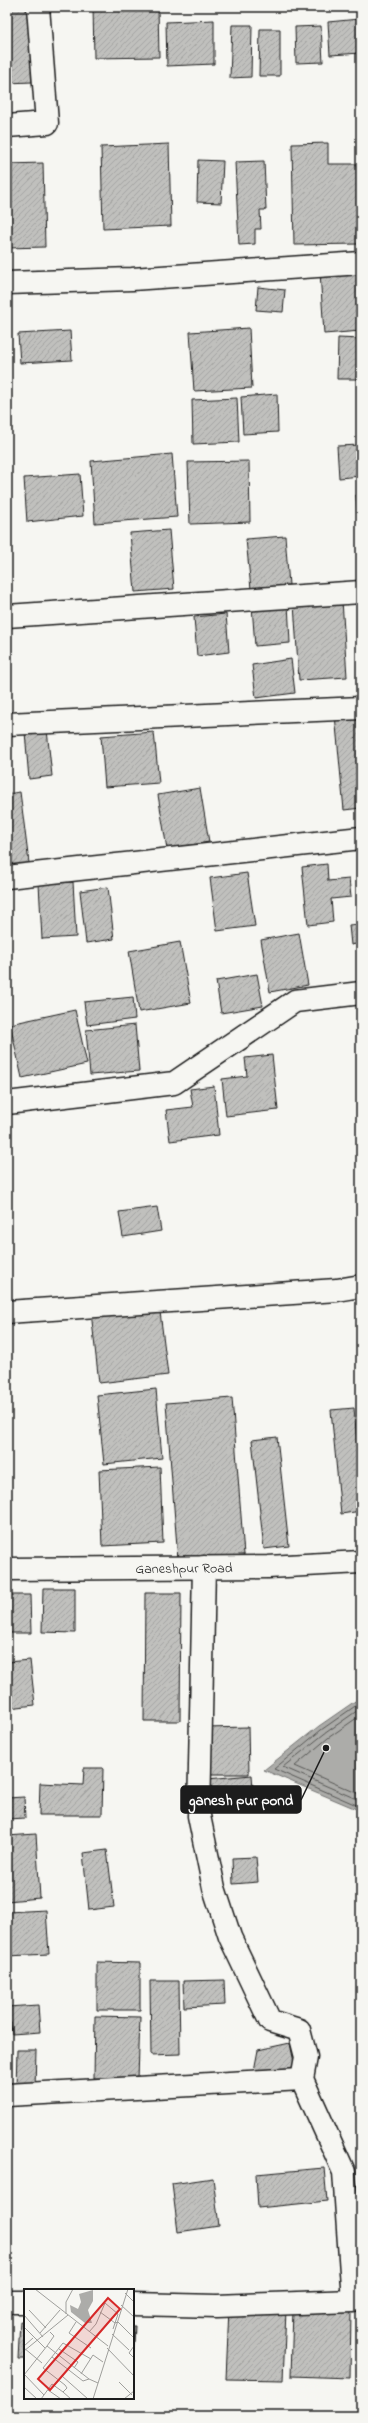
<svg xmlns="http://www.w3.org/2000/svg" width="368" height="2423" viewBox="0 0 368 2423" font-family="'Indie Flower',sans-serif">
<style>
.water{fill:#acaca9;stroke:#727271}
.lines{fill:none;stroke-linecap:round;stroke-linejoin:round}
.shore{stroke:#565654;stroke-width:1}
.building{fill:url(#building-hatch);stroke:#1c1c1c}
.minor-casing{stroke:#1c1c1c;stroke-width:25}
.minor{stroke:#f6f6f2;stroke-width:22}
.labels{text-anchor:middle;stroke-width:3;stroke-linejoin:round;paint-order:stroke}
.street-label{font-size:14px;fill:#1c1c1c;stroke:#f6f6f2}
.inset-road{fill:none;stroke:#9f9f9c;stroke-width:1}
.view{fill:#d62828;fill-opacity:0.15;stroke:#d62828;stroke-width:2}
.inset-edge{fill:none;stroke:#1c1c1c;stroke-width:2}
.leader{fill:none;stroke:#1c1c1c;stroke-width:1.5}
.callout-dot{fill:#1c1c1c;stroke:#f6f6f2;stroke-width:1.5}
.callout{fill:#1c1c1c;stroke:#1c1c1c;stroke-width:1.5}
.callout-label{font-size:15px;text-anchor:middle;font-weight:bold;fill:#fff}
</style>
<defs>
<pattern id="building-hatch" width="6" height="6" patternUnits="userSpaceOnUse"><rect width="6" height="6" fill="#c0c0bd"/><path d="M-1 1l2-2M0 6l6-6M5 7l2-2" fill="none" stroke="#a4a4a2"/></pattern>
</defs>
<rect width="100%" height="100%" fill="#f6f6f2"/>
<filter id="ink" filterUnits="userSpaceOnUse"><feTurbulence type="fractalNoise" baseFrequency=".025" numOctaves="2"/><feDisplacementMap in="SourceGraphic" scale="8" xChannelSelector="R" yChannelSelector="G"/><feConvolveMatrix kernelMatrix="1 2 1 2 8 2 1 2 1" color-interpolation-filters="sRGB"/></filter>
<g filter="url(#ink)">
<path class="water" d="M361,1697V1811L264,1770L319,1726Z"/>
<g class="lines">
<path class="shore" d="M361,1702L321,1730L274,1769L361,1807
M361,1708L324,1734L283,1767L361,1801
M361,1715L328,1738L295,1766L361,1795"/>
</g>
<path class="building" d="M7,7H29L32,82L7,83Z
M93,7H158L159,57L94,58Z
M359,19L361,53L330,55L328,22Z
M214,20V64L167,66L166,22Z
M232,25H252L251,77L230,78Z
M321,26L323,62L296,63L295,27Z
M260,29H280V76H259Z
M328,143V164H358L359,244L294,245L292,144Z
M169,144L171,226L103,229L101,147Z
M198,160L223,161L221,203L197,202Z
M264,161L266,210H260L261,229H255V244L239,245L235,162Z
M43,163L45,247L7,248V164Z
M361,269V331L324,334L320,272Z
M258,287L285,290L283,312L256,310Z
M249,328L252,388L194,391L190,332Z
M70,331L72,360L20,363L18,334Z
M338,338L361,339V379H337Z
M277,394L278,432L243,434L241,397Z
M237,398L239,442L193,444L192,400Z
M361,445V476L339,478L337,446Z
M172,454L177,517L95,523L91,461Z
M249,461L250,522L190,524L188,462Z
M80,474L83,516L27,522L24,478Z
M356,495H361V521L358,522Z
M169,530L174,589L135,592L130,533Z
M285,536L289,585L251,589L246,539Z
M342,600L347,677L299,680L294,604Z
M288,603L290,643L255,646L252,606Z
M226,614L229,652L197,656L194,617Z
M291,659L295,693L256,698L252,665Z
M361,713V808L344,810L335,715Z
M47,730L52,776L29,779L25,732Z
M154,732L159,783L105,787L101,736Z
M200,788L209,842L167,849L158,795Z
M20,792L29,863L7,866V794Z
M327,864L328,881L349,879L351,897L331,899L333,922L308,925L302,867Z
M247,873L255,926L217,931L210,878Z
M73,882L76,937L42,939L39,884Z
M108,887L114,939L86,943L80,891Z
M361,924V943L351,945L349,925Z
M299,933L308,985L270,992L261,940Z
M180,942L191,1003L139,1012L129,951Z
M257,974L263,1006L221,1013L216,981Z
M133,997L135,1019L87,1025L84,1002Z
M75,1010L87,1064L22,1078L10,1024Z
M135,1025L139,1071L90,1075L86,1030Z
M272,1055L278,1110L226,1116L222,1079L247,1076L245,1058Z
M214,1086L219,1135L170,1141L166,1110L193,1107L190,1089Z
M157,1207L161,1231L123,1237L119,1212Z
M159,1304L168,1375L99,1383L91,1312Z
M156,1389L162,1458L104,1464L97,1395Z
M232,1398L244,1555L178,1560L166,1403Z
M354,1408L361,1484V1511L341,1514L331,1410Z
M277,1437L289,1546L264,1549L252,1440Z
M160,1467L163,1543L102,1546L99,1470Z
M43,1588H75V1633L42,1632Z
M145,1593H181L180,1721H144Z
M7,1595H30L31,1633H7Z
M30,1660L35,1705L9,1708L7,1662Z
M248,1727L249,1774H207L206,1728Z
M84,1768H103L102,1815H39L40,1783L83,1785Z
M252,1775L254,1802L209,1806L207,1779Z
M24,1797L25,1818L7,1819V1798Z
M36,1834L40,1898L7,1901V1836Z
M107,1850L114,1907L89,1910L83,1853Z
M256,1857L258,1882L233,1884L232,1858Z
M46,1910L49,1954L7,1956V1912Z
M97,1962L140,1963V2010H97Z
M224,1980L225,2005L184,2007L183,1981Z
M150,1981H179L180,2054L151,2055Z
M38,2005L40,2032L12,2034L11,2023H7V2007Z
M95,2016L140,2017L138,2079L94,2078Z
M290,2043L295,2067L253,2076L258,2050Z
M17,2050H36L35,2088H16Z
M324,2168L327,2201L258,2208L256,2174Z
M213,2178L219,2226L178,2232L172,2184Z
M229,2308L286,2310L283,2380L226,2379Z
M293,2310L351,2311L350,2378L291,2376Z
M20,2321L25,2322V2359H18Z
M133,2326H135L133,2364Z"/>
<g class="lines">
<g class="minor-casing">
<g id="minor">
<path d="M7,126L47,123L38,7"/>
<path d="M7,283L132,279L361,263"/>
<path d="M7,616L361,592"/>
<path d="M7,724L361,708"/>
<path d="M7,877L361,838"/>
<path d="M7,1103L174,1083L295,1001L361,993"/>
<path d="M7,1312L337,1290L361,1286"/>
<path id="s1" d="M7,1569L268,1567L361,1562"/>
<path d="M7,2095L302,2079"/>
<path d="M7,2302H25"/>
<path d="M133,2304L217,2306L353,2301L344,2172L302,2079L306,2057L299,2030L270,2021L230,1937L214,1888L199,1816L204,1567"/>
</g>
</g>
<use href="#minor" class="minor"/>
</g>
</g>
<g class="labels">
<g class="street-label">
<text dy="5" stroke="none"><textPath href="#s1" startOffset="177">Ganeshpur Road</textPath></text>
</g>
</g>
<g transform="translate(24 2289)">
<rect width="110" height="110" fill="#f6f6f2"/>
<path d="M69,1V12L64,21L68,34H61L47,23L46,16L54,20L57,13L55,5Z" fill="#acaca9"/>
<path class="inset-road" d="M11,0L84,57M101,4L110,13M97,16L110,28M5,21L22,39M76,23L91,34L94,33L110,49M42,25V13L49,0M0,26L19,48M52,33L45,44L67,59M0,38L21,59M89,40L94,25M26,43L30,47L23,57L65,90L74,94M65,43L72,35L81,14L94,25M16,44L36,21M88,45L105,61M0,57L9,49M110,57L105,64L110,69M0,59L18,74M83,59L110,87M35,60L54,73L50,79M0,62L44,26M28,68L59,92L65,90M0,85L20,106M57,85L69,66L79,73M0,86L23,57M38,87L64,110M95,93L108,106M0,98L13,110M24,101L37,110M17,110L28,95L39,103M47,110L39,103L43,99L41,96L19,79L39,54L67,70M69,110L104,0M100,110L110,102"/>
<path class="view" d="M84,9L96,20L26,101L14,90Z"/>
<rect width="110" height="110" class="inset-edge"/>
</g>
<path class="leader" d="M326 1748L301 1800"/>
<circle class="callout-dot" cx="326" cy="1748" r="4"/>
<rect class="callout" x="181" y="1786" width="120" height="27" rx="4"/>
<g class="callout-label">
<text x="241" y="1805">ganesh pur pond</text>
</g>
<rect width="368" height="2423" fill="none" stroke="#f6f6f2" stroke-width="24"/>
<rect x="12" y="12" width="344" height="2399" fill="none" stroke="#1c1c1c" stroke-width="1.5" filter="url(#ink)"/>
</svg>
